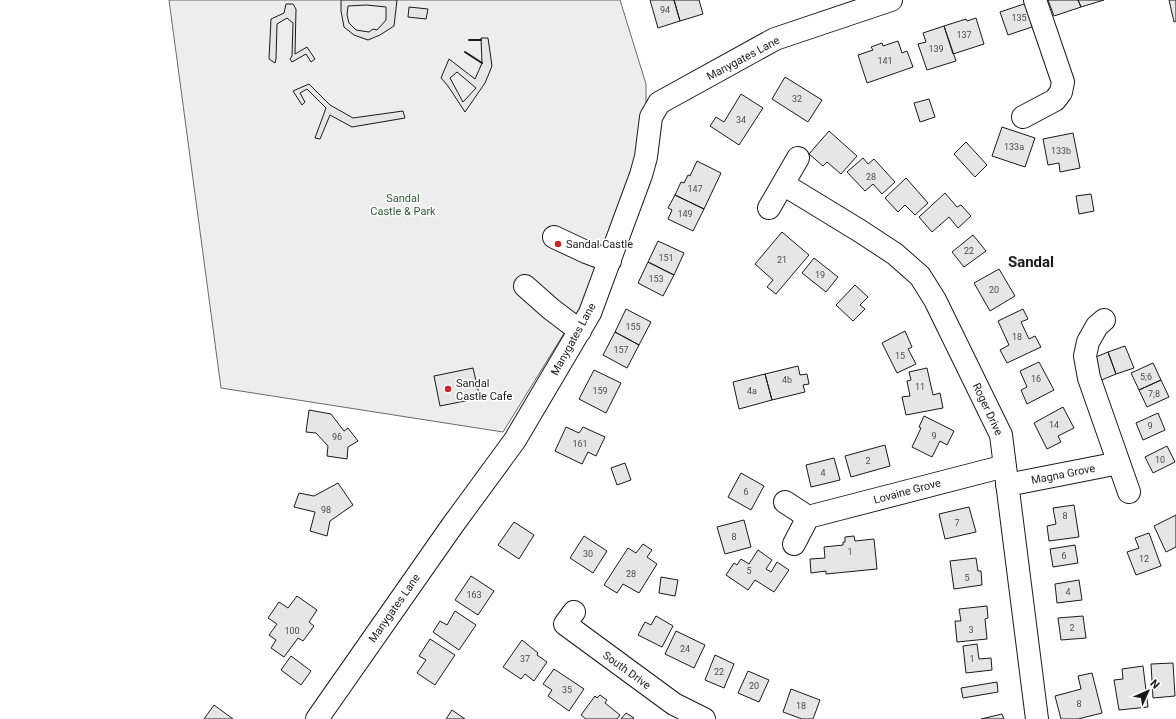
<svg xmlns="http://www.w3.org/2000/svg" width="1176" height="719" viewBox="0 0 1176 719" font-family="Roboto,sans-serif">
<style>
.built{fill:#ededed;stroke:#6a6a6a}
.building{fill:#e6e6e6;stroke:#1a1a1a;fill-rule:evenodd}
.lines{fill:none;stroke-linecap:round;stroke-linejoin:round}
.minor-casing{stroke:#1a1a1a;stroke-width:24}
.minor{stroke:#fff;stroke-width:22}
.wall{stroke:#1a1a1a;stroke-width:2}
.poi-dot{fill:#c62828;stroke:#fff;stroke-width:1.5}
.labels{text-anchor:middle;stroke-width:3;stroke-linejoin:round;paint-order:stroke}
.number-label{font-size:9px;fill:#4d4d4d}
.street-label{font-size:11px;fill:#1a1a1a;stroke:#fff}
.park-label{font-size:11px;fill:#2b5a34;stroke:#fff}
.poi-label{font-size:11px;fill:#1a1a1a;stroke:#fff;text-anchor:start}
.district-label{font-size:15px;font-weight:bold;fill:#1a1a1a;stroke:#fff}
</style>
<rect width="100%" height="100%" fill="#fff"/>
<path class="built" d="M169,0H620L646,84V106L641,145L589,293L503,432L221,388Z"/>
<path class="building" d="M341,0H397L394,26L380,35L368,40L354,35L344,27L341,11ZM366,5L386,7V20L377,30L373,29L369,32L356,30L349,23L347,15L348,6Z
M650,0H674L680,21L658,28Z
M674,0H699L703,14L680,21Z
M1048,0H1078L1081,7L1054,16Z
M1078,0H1104L1081,7Z
M1169,0H1176V21L1174,22Z
M1030,2L1038,25L1008,35L1000,12Z
M286,4H293L296,9L295,54L307,47L315,59L311,62L306,54L292,62L290,59L292,56L293,23L287,18L277,24L276,59L275,63L269,59L271,19L284,13Z
M409,7L428,9L426,19L408,17Z
M976,18L984,44L953,54L944,26L966,19L967,21Z
M944,26L956,61L927,70L918,44L926,42L923,33Z
M481,38H488L492,66L485,83L465,112L448,86L441,78L449,59L475,79L482,63ZM457,72L476,88L463,102L450,78Z
M898,41L902,53L907,51L913,67L867,83L858,55L873,50L871,47L882,43L883,46Z
M785,77L822,100L808,122L772,99Z
M309,84L330,105L353,118L403,111L405,118L352,127L330,115L320,139L315,138L326,108L307,89L300,93L305,102L302,105L293,91Z
M741,94L763,108L739,145L710,126L716,117L724,122Z
M929,99L935,117L920,122L914,103Z
M1002,127L1035,138L1025,167L992,156Z
M829,131L857,156L841,174L827,162L823,166L809,154Z
M1073,133L1080,168L1060,172L1059,163L1048,165L1043,139Z
M966,142L987,165L975,177L954,154Z
M863,158L868,164L874,159L895,182L882,194L873,184L865,191L847,172Z
M697,161L721,173L704,209L675,195L681,182L684,183L688,175L690,176Z
M906,178L928,203L915,215L905,205L898,212L885,198Z
M945,193L957,207L961,205L971,216L958,228L949,217L932,232L919,217Z
M1091,194L1094,211L1079,214L1076,196Z
M675,195L704,209L693,231L668,219L672,210L668,208Z
M782,232L809,255L776,294L767,287L773,280L755,264Z
M973,235L986,251L964,267L952,252Z
M658,241L684,253L674,275L648,262Z
M814,258L838,277L826,292L802,273Z
M648,262L674,275L663,296L638,283Z
M999,269L1015,296L990,311L974,283Z
M855,285L868,297L860,305L865,309L853,321L836,305Z
M626,309L651,322L639,345L615,332Z
M1023,309L1028,319L1021,322L1029,339L1035,336L1041,347L1007,363L1000,350L1009,345L998,321Z
M905,331L912,347L908,349L916,364L897,373L882,343Z
M615,332L639,345L627,368L603,355Z
M1125,346L1134,368L1116,374L1108,352Z
M1108,352L1116,374L1099,381L1091,359Z
M1039,362L1054,390L1027,404L1021,390L1027,387L1020,371Z
M1153,363L1161,380L1139,390L1131,373Z
M798,366L800,375L807,374L809,384L803,385L805,392L772,400L765,374Z
M473,368L480,398L440,406L434,376Z
M927,368L933,395L940,393L943,408L906,415L902,397L910,396L907,381L911,380L909,372Z
M594,370L621,383L606,413L579,399Z
M765,374L772,400L739,409L733,382Z
M1161,380L1169,397L1147,407L1139,390Z
M1063,407L1074,428L1058,436L1061,442L1047,449L1034,423Z
M309,410L331,414L344,431L348,428L358,441L348,447L347,459L327,456L328,446L316,433L306,432Z
M1158,413L1165,430L1143,440L1136,423Z
M924,416L954,431L947,445L940,441L932,457L912,447L921,428L919,427Z
M566,427L579,433L583,427L605,437L596,456L588,452L582,464L555,451Z
M885,445L890,466L851,477L845,456Z
M1167,446L1175,462L1153,473L1145,457Z
M834,458L840,480L811,487L806,465Z
M625,463L631,480L617,485L611,468Z
M741,473L764,486L751,510L728,497Z
M338,483L353,505L330,521L327,536L310,531L315,512L294,507L299,493L314,496Z
M1074,505L1079,537L1049,541L1047,526L1056,524L1053,508Z
M969,507L976,532L945,539L939,514Z
M1176,515V547L1166,552L1154,526Z
M744,520L751,547L725,554L717,527Z
M514,522L534,535L519,559L498,545Z
M1149,533L1161,566L1136,575L1127,552L1139,548L1135,538Z
M584,536L607,551L593,573L570,558Z
M854,536L855,541L874,539L877,569L826,574V571L811,573L810,559L825,558L824,547L843,545V542H845V537Z
M643,544L652,550L647,557L657,564L639,593L623,584L617,593L604,585L628,548L636,553Z
M1075,545L1078,563L1053,567L1050,549Z
M758,550L772,560L766,569L771,572L777,562L789,570L774,592L755,580L748,590L726,575L734,563L737,565L741,559L749,564Z
M976,558L978,571H981L982,585L954,589L950,561Z
M471,576L494,591L478,615L455,600Z
M661,577L678,580L675,596L659,593Z
M1079,580L1082,600L1057,603L1055,584Z
M297,596L317,610L309,622L314,626L303,641L298,638L284,657L271,648L276,640L269,635L277,624L268,618L279,602L288,608Z
M987,606L988,618L985,619L987,639L957,642L955,621H961L959,609Z
M455,611L476,625L459,650L433,632L440,621L447,625Z
M656,616L673,626L662,647L638,635L645,622L651,625Z
M1083,616L1086,638L1061,640L1058,618Z
M676,631L705,645L694,668L665,654Z
M430,639L455,655L435,685L417,673L426,660L419,656Z
M522,640L538,653L537,655L547,662L534,681L525,674L521,679L503,667Z
M977,644L979,659L991,658L992,670L966,673L963,646Z
M715,655L734,664L724,688L705,680Z
M291,656L311,671L301,685L281,670Z
M1173,663L1175,696L1153,698L1151,664Z
M1143,666L1148,707L1119,710L1114,680L1123,679L1122,669Z
M554,669L584,689L569,711L548,696L552,690L543,684Z
M748,671L769,680L759,702L738,693Z
M1092,673L1102,713L1078,719H1061L1055,696L1081,689L1078,676Z
M997,682L998,692L963,698L961,688Z
M791,689L820,700L813,719H802L783,712Z
M600,695L607,700L605,703L620,715L617,719H586L581,715L595,696L597,698Z
M214,705L233,719H204Z
M452,710L465,719H446Z
M626,713L634,718L633,719H621Z
M1002,714L1004,719H981Z"/>
<g class="lines">
<g class="minor-casing">
<path id="minor" d="M1023,117L1055,100L1061,92L1063,82L1035,0
M783,184L860,231L895,254L920,276L935,300L1001,435L1037,719
M769,208L798,158
M554,237L586,252L610,261
M525,286L551,309L580,331
M1104,320L1097,326L1088,342L1085,356L1089,378L1129,492
M1007,485L1119,463
M785,502L808,517L794,544
M808,517L1005,466
M574,612L565,624L674,704L704,719
M317,719L452,526L515,440L590,313L641,175L646,157L651,117L659,103L775,39L891,0"/>
</g>
<use href="#minor" class="minor"/>
<path class="wall" d="M469,40H481
M465,52L482,63"/>
</g>
<g class="poi-dot">
<circle cx="558" cy="244" r="4"/>
<circle cx="448" cy="389" r="4"/>
</g>
<g class="labels">
<g class="number-label">
<text x="665" y="13">94</text>
<text x="1019" y="21">135</text>
<text x="964" y="38">137</text>
<text x="936" y="52">139</text>
<text x="885" y="64">141</text>
<text x="797" y="102">32</text>
<text x="741" y="123">34</text>
<text x="1014" y="150">133a</text>
<text x="1061" y="154">133b</text>
<text x="871" y="180">28</text>
<text x="695" y="192">147</text>
<text x="685" y="217">149</text>
<text x="969" y="254">22</text>
<text x="666" y="261">151</text>
<text x="782" y="263">21</text>
<text x="820" y="278">19</text>
<text x="656" y="282">153</text>
<text x="994" y="293">20</text>
<text x="633" y="330">155</text>
<text x="1017" y="340">18</text>
<text x="621" y="353">157</text>
<text x="900" y="359">15</text>
<text x="1146" y="380">5;6</text>
<text x="1036" y="382">16</text>
<text x="787" y="383">4b</text>
<text x="920" y="390">11</text>
<text x="600" y="394">159</text>
<text x="752" y="394">4a</text>
<text x="1154" y="397">7;8</text>
<text x="1054" y="428">14</text>
<text x="1150" y="429">9</text>
<text x="934" y="439">9</text>
<text x="337" y="440">96</text>
<text x="580" y="447">161</text>
<text x="1160" y="463">10</text>
<text x="868" y="464">2</text>
<text x="823" y="476">4</text>
<text x="746" y="495">6</text>
<text x="326" y="513">98</text>
<text x="1065" y="519">8</text>
<text x="957" y="526">7</text>
<text x="734" y="540">8</text>
<text x="850" y="555">1</text>
<text x="588" y="557">30</text>
<text x="1064" y="559">6</text>
<text x="1144" y="562">12</text>
<text x="749" y="574">5</text>
<text x="631" y="577">28</text>
<text x="967" y="581">5</text>
<text x="1068" y="595">4</text>
<text x="474" y="598">163</text>
<text x="1072" y="631">2</text>
<text x="971" y="633">3</text>
<text x="292" y="634">100</text>
<text x="685" y="652">24</text>
<text x="525" y="662">37</text>
<text x="972" y="662">1</text>
<text x="719" y="675">22</text>
<text x="754" y="689">20</text>
<text x="567" y="693">35</text>
<text x="1079" y="707">8</text>
<text x="801" y="709">18</text>
</g>
<g class="street-label">
<text transform="translate(743 58) rotate(-28)" y="4">Manygates Lane</text>
<text transform="translate(573 339) rotate(-61)" y="4">Manygates Lane</text>
<text transform="translate(988 409) rotate(65)" y="4">Roger Drive</text>
<text transform="translate(1063 474) rotate(-11)" y="4">Magna Grove</text>
<text transform="translate(907 491) rotate(-15)" y="4">Lovaine Grove</text>
<text transform="translate(394 608) rotate(-55)" y="4">Manygates Lane</text>
<text transform="translate(627 670) rotate(36)" y="4">South Drive</text>
</g>
<g class="park-label">
<text x="403" y="202">Sandal<tspan x="403" dy="13">Castle &amp; Park</tspan></text>
</g>
<g class="poi-label">
<text x="566" y="248">Sandal Castle</text>
<text x="456" y="387">Sandal<tspan x="456" dy="13">Castle Cafe</tspan></text>
</g>
<g class="district-label">
<text x="1031" y="267">Sandal</text>
</g>
</g>
<g transform="translate(1148 691) rotate(45)" stroke="#ffffff" stroke-width="3" paint-order="stroke">
<path d="M0-3L7 15L0 10L-7 15Z" fill="#1a1a1a"/>
<text y="-6" font-size="11" font-weight="bold" text-anchor="middle" fill="#1a1a1a">N</text>
</g>
</svg>
